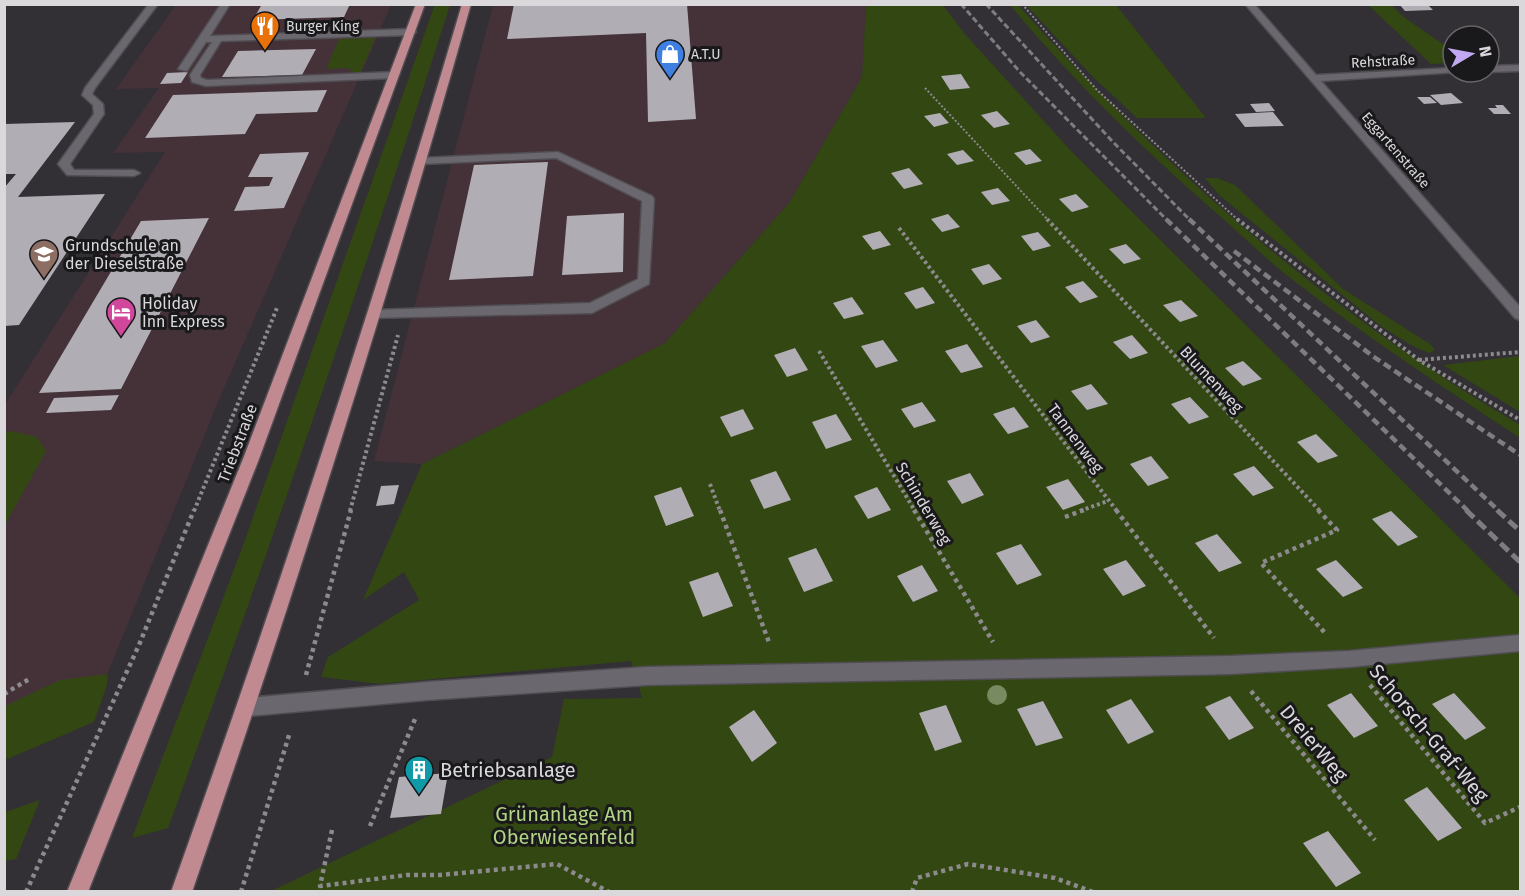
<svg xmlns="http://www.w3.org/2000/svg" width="1525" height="896" viewBox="0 0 1525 896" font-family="'Fira Sans',sans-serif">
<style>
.commercial{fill:#453239}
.green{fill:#334713}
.building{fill:#b1adb4}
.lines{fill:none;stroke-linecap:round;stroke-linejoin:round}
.minor-casing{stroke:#504d52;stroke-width:3}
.major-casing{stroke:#504d52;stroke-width:3}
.path-far2{stroke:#8d8a8e;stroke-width:2;stroke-dasharray:2 2;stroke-linecap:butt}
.path-far1{stroke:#8d8a8e;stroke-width:4;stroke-dasharray:3 3;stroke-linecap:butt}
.path{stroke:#8d8a8e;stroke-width:4.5;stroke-dasharray:4 4;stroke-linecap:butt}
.minor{fill:#6b676e;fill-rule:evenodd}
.major{fill:#c08a90;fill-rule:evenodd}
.rail-far2{stroke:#7f7c81;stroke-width:3;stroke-dasharray:6 3;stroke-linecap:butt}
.rail-far1{stroke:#7f7c81;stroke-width:4.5;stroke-dasharray:8 4.5;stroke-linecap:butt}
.rail{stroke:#7f7c81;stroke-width:5;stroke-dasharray:11 5;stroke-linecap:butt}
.tree{fill:#788a60}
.labels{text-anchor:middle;stroke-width:6;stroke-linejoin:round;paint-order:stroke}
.far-poi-label{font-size:14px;fill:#dbd8dc;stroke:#19181a;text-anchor:start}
.far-street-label{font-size:14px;fill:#dbd8dc;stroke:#19181a}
.poi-label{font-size:16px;fill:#dbd8dc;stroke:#19181a;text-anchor:start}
.street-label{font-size:16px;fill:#dbd8dc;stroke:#19181a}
.near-street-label{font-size:20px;fill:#dbd8dc;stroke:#19181a}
.near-poi-label{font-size:20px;fill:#dbd8dc;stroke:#19181a;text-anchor:start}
.near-park-label{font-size:20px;fill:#b1d484;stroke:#19181a}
</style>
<rect width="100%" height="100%" fill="#322f35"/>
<path class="commercial" d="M176,5H391L218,402L103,685L5,717L4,406L165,152L113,153L159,88L116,89Z
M493,5H866L862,77L789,203L665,343L422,464L374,461Z"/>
<path class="green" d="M435,4L450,5C362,281 268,555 168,828L132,838L241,551Z
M866,5H943L964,33L1071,151L1520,598V891L269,892L552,757L564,699L642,698L631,661L380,684L321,677L328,657L419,600L404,572L363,600L422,464L665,343L789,203L862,77Z
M1010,5H1018C1165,170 1329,313 1520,425V438C1443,387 1366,337 1293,280C1268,261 1245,238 1221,217C1145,151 1074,82 1010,5Z
M1026,5H1116L1206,118H1137L1094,78Z
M1368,5H1391L1405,18L1453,51V63L1431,64Z
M375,38L360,74H354L348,68L326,69L339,39Z
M1205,178H1217L1235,185L1343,289L1430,344L1435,350L1430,353L1416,348L1382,327L1220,196Z
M1520,356V412L1443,365Z
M11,431L37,437L46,451L5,525V433Z
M108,674L107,685L94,722L5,760V706L60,680Z
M40,800L16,859L5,861V812Z"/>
<path class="building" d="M262,4H350L344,17L253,20Z
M514,4H687L696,119L648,122L646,33L507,39Z
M1399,4H1427L1433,10L1405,11Z
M316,49L302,75L222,77L238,51Z
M188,72L181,83L160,84L167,73Z
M961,74L970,88L950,90L941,76Z
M327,90L317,112L256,114L245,134L145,138L173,95Z
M1451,93L1463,103L1441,105L1430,95Z
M1417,97H1430L1437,103L1424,104Z
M1269,103L1275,111L1256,112L1250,104Z
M1495,105H1503L1511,114H1494L1488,108H1497Z
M997,111L1010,124L994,128L981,115Z
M1273,112L1284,126L1245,127L1235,114Z
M940,113L949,123L934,127L924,116Z
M75,122L18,197L105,194L19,325L4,326V188L16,174H4V124Z
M1030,149L1042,161L1026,165L1014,153Z
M963,150L974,161L957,165L947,154Z
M309,152L284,208L234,211L245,187L269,186L273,177H248L260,154Z
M548,162L533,276L449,280L474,165Z
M909,168L923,184L904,189L891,173Z
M998,188L1010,201L992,205L981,192Z
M1076,194L1089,207L1072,212L1059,199Z
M624,213L623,272L562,275L567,216Z
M948,214L960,227L942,232L931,219Z
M209,218L121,389L39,393L141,221Z
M880,231L891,245L873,250L862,236Z
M1038,232L1051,246L1033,251L1021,236Z
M1126,244L1141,259L1124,264L1109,249Z
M989,264L1002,279L983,285L971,269Z
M1083,281L1098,297L1080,303L1065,287Z
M923,287L935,303L916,309L904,293Z
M852,297L864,314L844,319L833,303Z
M1181,300L1198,316L1180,322L1163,305Z
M1036,320L1050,337L1031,343L1017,326Z
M1132,335L1148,353L1130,359L1113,342Z
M883,340L898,361L876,368L861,346Z
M967,344L983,367L961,373L945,351Z
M795,348L808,370L787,377L774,355Z
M1243,361L1262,379L1243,386L1225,368Z
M1091,384L1108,404L1087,410L1071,391Z
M119,395L111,410L46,413L54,398Z
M1190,397L1209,417L1189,424L1171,404Z
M922,402L936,421L914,428L901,409Z
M1014,407L1029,427L1008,434L993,414Z
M743,409L754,429L731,437L720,417Z
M836,414L852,440L826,449L812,422Z
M1316,434L1338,456L1318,463L1297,442Z
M1151,456L1169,478L1148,486L1130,464Z
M1254,466L1274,488L1253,496L1233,474Z
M776,471L791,500L764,509L750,480Z
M970,473L984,495L962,504L947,481Z
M1068,479L1085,502L1063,510L1046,487Z
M399,485L394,504L376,506L381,486Z
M681,487L694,516L666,526L654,496Z
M877,487L891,510L868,519L854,496Z
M1391,511L1418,537L1398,546L1372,519Z
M1217,534L1242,563L1219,572L1195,543Z
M1021,544L1042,575L1017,585L996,553Z
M816,548L833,581L804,592L788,558Z
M1126,560L1146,586L1123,596L1103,569Z
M1336,560L1363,588L1343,597L1316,569Z
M922,565L938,591L913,602L897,576Z
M718,572L733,606L703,617L689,582Z
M1351,693L1378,726L1354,738L1327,705Z
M1454,693L1486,728L1465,740L1432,704Z
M1230,696L1254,728L1229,740L1205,707Z
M1131,699L1154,732L1128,744L1106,710Z
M1043,701L1063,738L1036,746L1017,709Z
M946,705L962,742L935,751L919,713Z
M754,710L777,743L752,762L729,727Z
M448,773L441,814L390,818L399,777Z
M1427,787L1462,828L1438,841L1404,800Z
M1328,831L1361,873L1336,887L1303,843Z"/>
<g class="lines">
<g class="minor-casing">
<path id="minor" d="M149,4H158L95,88L92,94L103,104L104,114L70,164L74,170H134L140,173L134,176L67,175L58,164L94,114L93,105L82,95L85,88Z
M221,4H230L210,36L411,29L416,32L411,35L221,41L200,75L201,78L207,80L394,72L399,75L394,78L206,86L192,82L190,75L212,42H206L187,71L178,69Z
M1245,4H1254L1316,75L1453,68V72H1457L1321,81L1520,307V320L1515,318Z
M1520,65V71L1489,72V66Z
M558,152L652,196L654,199L649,284L592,313L369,318L367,315L374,310L590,303L638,279L642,201L556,158L421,164L415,161L421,158Z
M1520,635V651L1349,667L1230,674L647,685L427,700L247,716L240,713L238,707L240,701L247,698L427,682L647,667L1230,656L1349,651Z"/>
</g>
<g class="major-casing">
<path id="major" d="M416,4H425L259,459L88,892H67L243,459Z
M462,4H471C387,303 293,598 192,892H171C276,598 374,303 462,4Z"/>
</g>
<path class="path-far2" d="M1022,4L1096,89L1238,220
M925,88L1048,220"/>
<path class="path-far1" d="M1047,219L1320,511
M1237,219L1419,360L1520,420
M899,228L1117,511
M819,351L915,511
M1419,360L1520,352
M710,484L720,511
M194,511L277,308
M350,511L398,335
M1080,511L1108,501"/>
<path class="path" d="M720,510L770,645
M914,510L993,642
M1116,510L1214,638
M1318,510L1337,530L1261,563L1326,634
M1065,517L1084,510
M306,675L351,510
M1370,685L1485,823L1520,807
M1251,691L1375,840
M4,694L31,678
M370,826L415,719
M332,830L320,886L407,875H440L557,864L609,892
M26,892L139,645L194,510
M241,892L290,732
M912,892L917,878L968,864L1055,878L1093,892"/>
<use href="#minor" class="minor"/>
<use href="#major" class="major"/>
<path class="rail-far2" d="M961,4L1020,72L1167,220
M986,4L1113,142L1190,220"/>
<path class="rail-far1" d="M1166,219L1468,511
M1189,219L1499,511
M1234,251L1374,357L1520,455"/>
<path class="rail" d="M1466,510L1520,562
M1497,510L1520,531"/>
</g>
<circle class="tree" cx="997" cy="695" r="10"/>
<defs>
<g id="restaurant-pin" transform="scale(1.5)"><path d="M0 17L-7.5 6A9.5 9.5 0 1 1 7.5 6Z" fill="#e8710a" stroke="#19181a"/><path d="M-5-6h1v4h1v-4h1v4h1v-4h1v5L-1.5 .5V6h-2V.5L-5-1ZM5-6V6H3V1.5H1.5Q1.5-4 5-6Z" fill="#fff"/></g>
<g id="shop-pin" transform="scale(1.5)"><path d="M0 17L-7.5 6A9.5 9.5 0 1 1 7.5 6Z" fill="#3f7fe0" stroke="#19181a"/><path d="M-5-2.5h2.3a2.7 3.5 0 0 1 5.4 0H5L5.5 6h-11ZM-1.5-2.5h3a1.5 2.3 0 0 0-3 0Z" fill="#fff"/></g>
<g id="school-pin" transform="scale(1.5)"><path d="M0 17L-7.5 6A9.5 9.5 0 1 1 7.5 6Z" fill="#8d6e63" stroke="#19181a"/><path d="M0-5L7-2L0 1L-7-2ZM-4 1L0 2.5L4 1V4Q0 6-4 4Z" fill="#fff"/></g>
<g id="hotel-pin" transform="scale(1.5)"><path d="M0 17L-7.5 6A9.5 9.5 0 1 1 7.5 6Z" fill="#d1479c" stroke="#19181a"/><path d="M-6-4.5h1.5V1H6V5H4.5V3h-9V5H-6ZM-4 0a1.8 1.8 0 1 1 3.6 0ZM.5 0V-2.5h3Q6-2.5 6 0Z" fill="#fff"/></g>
<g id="building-pin" transform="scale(1.5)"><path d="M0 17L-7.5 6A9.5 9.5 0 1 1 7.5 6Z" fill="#0f9aa8" stroke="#19181a"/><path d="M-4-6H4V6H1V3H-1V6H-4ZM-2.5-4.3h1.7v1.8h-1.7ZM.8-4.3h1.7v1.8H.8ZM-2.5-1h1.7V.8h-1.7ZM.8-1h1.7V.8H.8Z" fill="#fff"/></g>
</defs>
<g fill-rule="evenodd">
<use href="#restaurant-pin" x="265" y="26"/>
<use href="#shop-pin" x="670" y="54"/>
<use href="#school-pin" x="44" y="254"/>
<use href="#hotel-pin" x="121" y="312"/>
<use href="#building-pin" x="419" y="770"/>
</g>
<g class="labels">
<g class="far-poi-label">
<text x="286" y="31">Burger King</text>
<text x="691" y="59">A.T.U</text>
</g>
<g class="far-street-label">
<text transform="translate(1383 61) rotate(-3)" y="5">Rehstraße</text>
<text transform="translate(1396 150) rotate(49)" y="5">Eggartenstraße</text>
</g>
<g class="poi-label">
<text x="65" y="251">Grundschule an<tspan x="65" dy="18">der Dieselstraße</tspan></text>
<text x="142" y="309">Holiday<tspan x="142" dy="18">Inn Express</tspan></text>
</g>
<g class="street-label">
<text transform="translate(1212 379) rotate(47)" y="6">Blumenweg</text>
<text transform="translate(1076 438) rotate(53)" y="6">Tannenweg</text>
<text transform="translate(237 443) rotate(-69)" y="6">Triebstraße</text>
<text transform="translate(924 503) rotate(59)" y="6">Schinderweg</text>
</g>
<g class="near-street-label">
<text transform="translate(1429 733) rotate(50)" y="7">Schorsch-Graf-Weg</text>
<text transform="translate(1314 743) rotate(50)" y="7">DreierWeg</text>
</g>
<g class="near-poi-label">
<text x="440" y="777">Betriebsanlage</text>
</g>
<g class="near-park-label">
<text x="564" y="821">Grünanlage Am<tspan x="564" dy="23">Oberwiesenfeld</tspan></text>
</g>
</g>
<rect width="1525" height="896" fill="none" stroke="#dbd8dc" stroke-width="12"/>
<g transform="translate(1471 54) rotate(80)"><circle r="28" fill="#19181a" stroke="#676568" stroke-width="1.5"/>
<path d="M0-4.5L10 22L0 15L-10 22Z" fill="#c2a8f2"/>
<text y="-9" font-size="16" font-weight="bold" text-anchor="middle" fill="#dbd8dc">N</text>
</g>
</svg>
